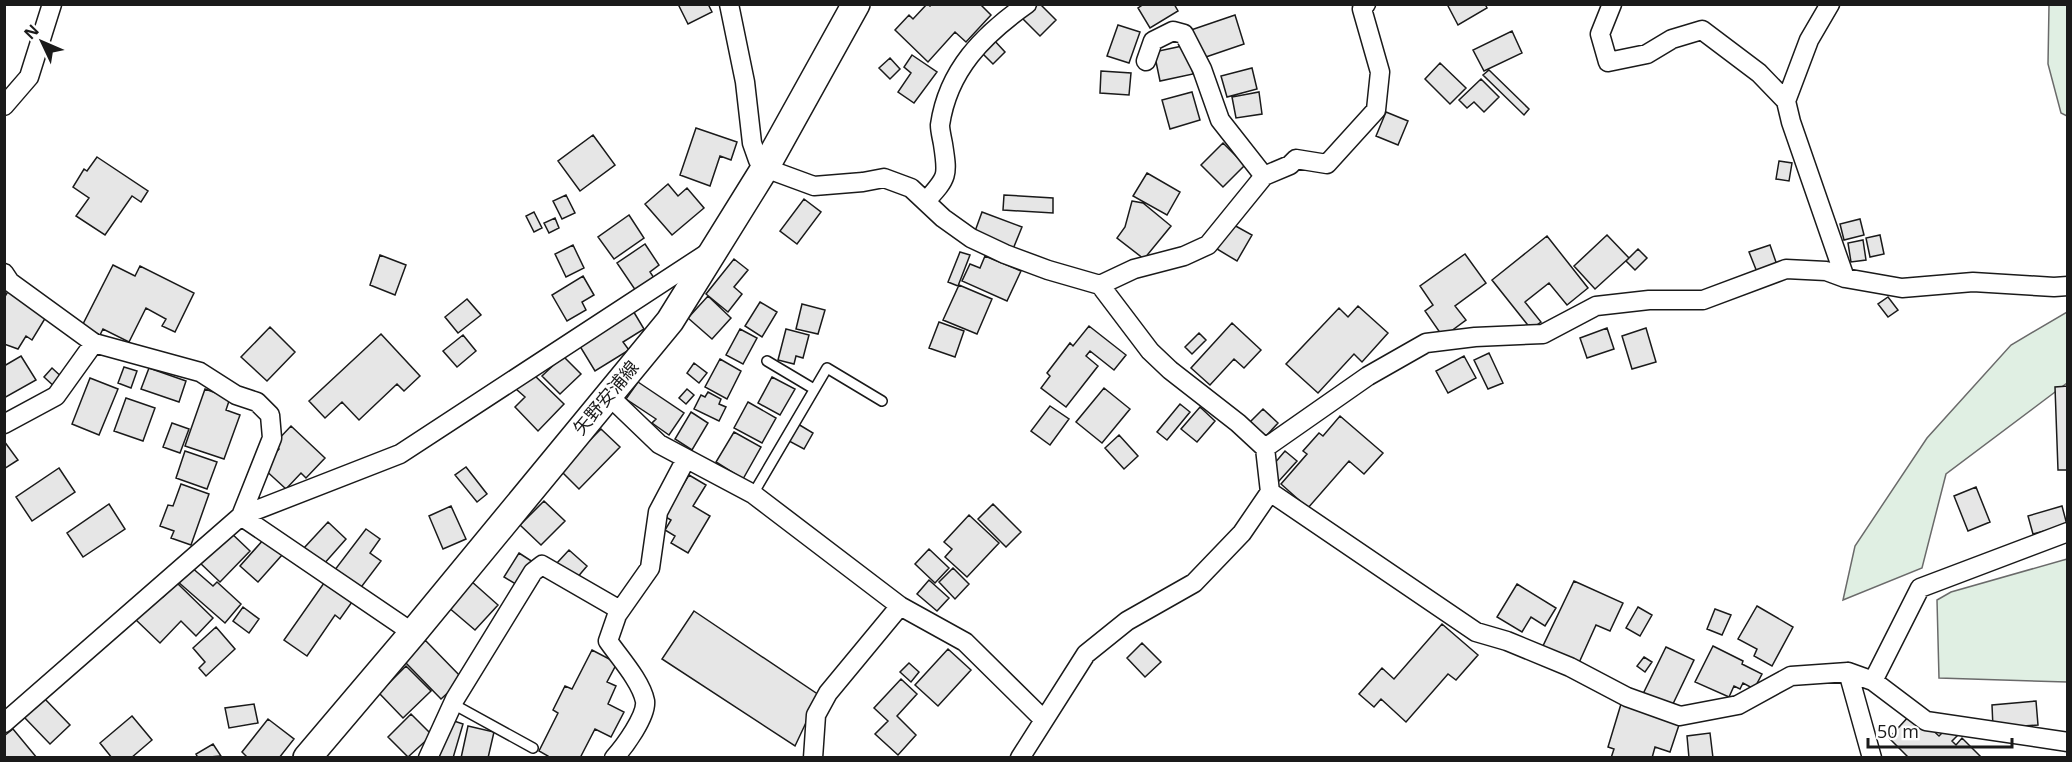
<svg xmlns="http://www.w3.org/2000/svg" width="2072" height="762" viewBox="0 0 2072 762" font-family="'Open Sans','Noto Sans JP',sans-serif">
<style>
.green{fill:#e0efe3;stroke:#6a6a6a;stroke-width:1.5}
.building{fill:#e6e6e6;stroke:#1a1a1a;stroke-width:1.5}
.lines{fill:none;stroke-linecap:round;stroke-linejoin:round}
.lane-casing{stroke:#1a1a1a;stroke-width:12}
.street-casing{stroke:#1a1a1a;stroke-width:21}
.primary-casing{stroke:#1a1a1a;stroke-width:30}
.lane{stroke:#fff;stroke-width:9}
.street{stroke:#fff;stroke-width:18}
.primary{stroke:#fff;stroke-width:27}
.labels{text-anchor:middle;stroke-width:4.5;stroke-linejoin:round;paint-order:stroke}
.street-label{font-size:18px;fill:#1a1a1a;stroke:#fff}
</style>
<rect width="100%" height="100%" fill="#fff"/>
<path class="green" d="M2049,5H2067V116L2061,113L2048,64Z
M2067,312V383L1946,474L1922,568L1843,600L1855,546L1927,438L2011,345Z
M2067,559V682L1939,678L1937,600L1951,592Z"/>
<path class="building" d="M678,4H708L712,12L688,24Z
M927,4L930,6L932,4H980L991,15L966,42L955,32L928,62L895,30L909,15L913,19Z
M1035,4H1040L1056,20L1040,36L1022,18Z
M1144,4H1174L1178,11L1150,28L1138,8Z
M1447,4H1485L1487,8L1458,25Z
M1235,15L1244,44L1200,59L1191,30Z
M1118,25L1140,32L1129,63L1107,56Z
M1512,31L1522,53L1484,71L1473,50Z
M993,39L1005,52L993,64L980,51Z
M1187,45L1193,74L1160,81L1154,52Z
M912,55L937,72L914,103L898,92L911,73L904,67Z
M890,58L900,69L890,79L879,68Z
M1440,63L1466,88L1450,104L1425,79Z
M1252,68L1257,89L1227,97L1221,76Z
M1489,70L1529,109L1524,115L1483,75Z
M1101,71L1131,73L1129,95L1100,93Z
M1481,79L1499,97L1484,112L1474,102L1467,108L1459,100Z
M1192,92L1200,120L1170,129L1162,100Z
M1259,92L1262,114L1236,118L1232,97Z
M1386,112L1408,121L1398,145L1376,136Z
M696,128L737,142L731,160L720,156L710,186L680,175Z
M593,135L615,165L580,191L558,161Z
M1223,143L1245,165L1223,187L1201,165Z
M97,157L148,191L141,202L132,196L105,235L76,216L89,198L73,187L84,169L87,171Z
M1779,161L1792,163L1789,181L1776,179Z
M1147,173L1180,192L1167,215L1133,196Z
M668,184L678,196L687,188L704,208L672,235L645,204Z
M566,195L575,213L562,219L553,201Z
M1004,195L1053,198V213L1003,210Z
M804,199L821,212L797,244L780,231Z
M1132,201L1143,203L1171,226L1144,259L1117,238L1125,227Z
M534,212L542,228L534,232L526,216Z
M982,212L1022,227L1013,249L974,234Z
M629,215L644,238L614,259L598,237Z
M555,218L559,228L549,233L544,223Z
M1860,219L1864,235L1844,240L1840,224Z
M1232,224L1252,235L1237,261L1217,249Z
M1607,235L1629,258L1595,289L1574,266Z
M1880,235L1884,254L1870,257L1866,238Z
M1547,236L1588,288L1567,305L1549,283L1525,302L1541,322L1531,329L1492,280Z
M1863,240L1866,260L1851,262L1848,243Z
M645,244L659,265L650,272L656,281L638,294L617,263Z
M573,245L584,268L566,277L555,254Z
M1770,245L1777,265L1757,272L1749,252Z
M1638,249L1647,258L1635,270L1626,261Z
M960,252L970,255L958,286L948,282Z
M1465,254L1486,283L1455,306L1466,320L1443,337L1425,311L1433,305L1420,286Z
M380,255L406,265L395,295L370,285Z
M985,256L1021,271L1007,301L962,281L970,264L980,268Z
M734,259L748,270L734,287L742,294L728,312L706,294Z
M113,265L135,276L140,266L194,293L175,332L162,326L166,319L146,308L129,342L103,329L100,335L82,326Z
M583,276L594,295L582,302L586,310L567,321L552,295Z
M959,285L992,299L977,334L943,320Z
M10,288L49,312L32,340L26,336L18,349L4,344V298Z
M708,296L731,318L712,339L688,318Z
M1888,297L1898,310L1888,317L1878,304Z
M467,299L481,315L458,333L445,317Z
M760,302L777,312L762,337L745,326Z
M802,304L825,310L818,334L796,329Z
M1358,306L1388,333L1362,362L1354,354L1318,393L1286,364L1339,308L1348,317Z
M632,309L644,329L623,342L629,350L595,371L578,343Z
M939,322L964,331L955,357L929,348Z
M1232,323L1261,350L1244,368L1234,359L1210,385L1191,368Z
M1089,326L1126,355L1114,370L1090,351L1086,356L1098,366L1066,407L1041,388L1050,376L1047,373L1070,343L1073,346Z
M270,327L295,352L267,381L241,357Z
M1607,328L1614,349L1587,358L1580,338Z
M1646,328L1656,362L1632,369L1622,336Z
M740,329L757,338L743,364L726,355Z
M786,329L809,335L803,358L796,356L794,364L778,360Z
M1199,333L1206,340L1192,354L1185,347Z
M381,334L420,376L404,391L397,384L359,420L342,402L325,418L309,401Z
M463,335L476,351L457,367L443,351Z
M1489,353L1503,383L1488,389L1474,360Z
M21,356L36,380L4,398V366Z
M563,356L581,374L560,394L542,376Z
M1464,356L1476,378L1448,393L1436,371Z
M720,359L741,371L727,399L705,387Z
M694,363L707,373L699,383L687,373Z
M124,367L137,371L131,388L118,383Z
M52,368L65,380L57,389L44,377Z
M149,368L186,381L179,402L141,389Z
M532,373L564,404L538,431L515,407L525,397L516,389Z
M772,377L795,389L780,415L758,403Z
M90,378L118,389L99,435L72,424Z
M638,382L684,413L669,435L652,423L656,419L626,399Z
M2068,386V470H2058L2055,387Z
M1104,388L1130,409L1102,443L1076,422Z
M205,389L230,398L226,410L240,415L224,459L185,446Z
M687,389L694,395L686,404L679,398Z
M708,392L721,399L719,404L726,407L719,421L694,409L701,395L705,397Z
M126,398L155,408L143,441L114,431Z
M748,402L776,418L762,443L734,428Z
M1180,404L1190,412L1167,440L1157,432Z
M1050,406L1069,419L1050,445L1031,431Z
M1200,407L1215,421L1197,442L1181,429Z
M1263,409L1278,423L1266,436L1250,422Z
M691,412L708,423L692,450L675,439Z
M1340,416L1383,453L1364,474L1349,461L1308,508L1281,484L1307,454L1303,451L1319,433L1323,436Z
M172,423L189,429L180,453L163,447Z
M798,424L813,433L804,449L789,441Z
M291,426L325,458L306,478L301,473L286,489L262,467L279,449L274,444Z
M601,429L620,447L579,489L560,470Z
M734,432L761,447L743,479L716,462Z
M1119,435L1138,456L1124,469L1105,448Z
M4,441L18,460L4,469Z
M185,451L217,462L207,489L176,478Z
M1285,451L1297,461L1279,481L1268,471Z
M466,467L487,494L477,502L455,475Z
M59,468L75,492L32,521L16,497Z
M689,475L706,485L693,506L710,516L688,553L671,543L675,536L665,530L671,520L664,516Z
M181,484L209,494L191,545L171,538L174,531L160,526L168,505L173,506Z
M1976,487L1990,522L1968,531L1954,496Z
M544,501L565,521L541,545L520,525Z
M109,504L125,529L83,557L67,533Z
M993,504L1021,532L1006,547L978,519Z
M451,506L466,539L443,549L429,516Z
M2062,506L2067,525L2033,534L2028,516Z
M969,515L999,543L967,577L945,557L952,549L944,542Z
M328,522L346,539L323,565L304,548Z
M366,529L380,539L370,553L381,561L359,590L334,571Z
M228,530L250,551L220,582L198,561Z
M264,539L282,555L258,582L240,566Z
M929,549L949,568L935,583L915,564Z
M569,550L587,566L576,579L557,563Z
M519,553L533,562L519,586L504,577Z
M190,566L213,586L217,582L241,604L225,623L177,581Z
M953,568L969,584L955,599L939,582Z
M929,580L949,598L937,611L917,594Z
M471,581L498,605L475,630L448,607Z
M1574,581L1623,603L1610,631L1596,625L1578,665L1542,648Z
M177,583L213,618L196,636L181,621L160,643L134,618L159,593L163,597Z
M324,583L352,602L340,619L335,615L307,656L284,640Z
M1517,584L1556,608L1545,626L1531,617L1522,632L1497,617Z
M1757,606L1793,627L1772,666L1754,656L1757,649L1738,639Z
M243,607L259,619L249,633L233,621Z
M1638,607L1652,615L1640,636L1626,628Z
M1715,609L1731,615L1722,635L1707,629Z
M694,611L819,695L795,746L662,659Z
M1442,624L1478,655L1456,680L1448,674L1406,722L1381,699L1374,707L1359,694L1382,668L1394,679Z
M216,627L235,649L206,676L199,668L205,662L193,648Z
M425,640L463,679L441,699L404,661Z
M1142,643L1161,662L1145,677L1127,658Z
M1713,646L1743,661L1742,664L1762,674L1754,689L1743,683L1740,689L1734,686L1729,697L1695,682Z
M1666,647L1694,660L1671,708L1643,694Z
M948,649L971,670L938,706L915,685Z
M592,650L617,663L607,682L616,686L608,704L624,712L611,737L595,729L580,758H547L548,756L539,751L558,713L553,710L565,686L572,689Z
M1644,657L1652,662L1645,672L1637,666Z
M909,663L919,672L911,682L900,672Z
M406,666L431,691L403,718L379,693Z
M901,679L917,694L897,716L916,735L898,755L875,734L888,721L874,708Z
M43,697L70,725L50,744L24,717Z
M2036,701L2038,725L1993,728L1992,705Z
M254,704L258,723L229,728L225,708Z
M1621,704L1680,722L1670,752L1655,747L1652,758H1611L1614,749L1608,747Z
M411,714L432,735L408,757L388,737Z
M1910,715L1924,722L1939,736L1948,727L1957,736L1952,741L1956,745L1962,738L1982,758H1909L1889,738Z
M132,716L152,740L131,758H112L100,743Z
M268,719L294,739L279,758H248L242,752Z
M448,719L463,724L453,758H436Z
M468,726L494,732L488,758H461Z
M13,729L37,758H4V736Z
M1710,733L1713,758H1689L1687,736Z
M213,744L221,756L198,758L196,754Z"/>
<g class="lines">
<g class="lane-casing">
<path id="lane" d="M767,361L814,389
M753,494L827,368L882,401
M453,704L533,748"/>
</g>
<g class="street-casing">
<path id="street" d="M729,4L745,82L752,143L758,160L765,168L814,186L863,182L884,178L911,188L943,218L971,238L1005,254L1048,270L1100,285L1150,351L1170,370L1238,423L1265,448L1270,492L1242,533L1194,583L1127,621L1086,654L1020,758
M1612,4L1600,34L1608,62L1647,54L1672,39L1702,30L1759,73L1786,101L1791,122L1845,278
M1146,61L1153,41L1173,31L1184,34L1202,69L1220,120L1264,176
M1786,101L1809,40L1830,4
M4,106L29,77L52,4
M926,201C948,177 948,176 943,144C942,138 940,131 940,125C948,70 983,35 1027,4
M4,273L10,282L94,343L200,372L236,395L257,402L270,415L272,438L241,516
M1100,285L1134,269L1184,256L1208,245L1264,176L1290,165L1296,159L1327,164L1376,110L1380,72L1362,9L1366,4
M608,395L659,444L753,494L900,606L965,642L1043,719
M4,424L56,396L94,343
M1265,448L1368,376L1426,343L1475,337L1543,334L1596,306L1649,300H1703L1786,269L1826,271L1845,278L1902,288L1973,282L2054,287L2068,286
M1270,492L1476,632L1507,641L1570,667L1627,697L1680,716L1738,705L1791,676L1848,672L1873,681L1926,721L2068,742
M241,516L413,633
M1848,672L1872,758
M1873,681L1920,588L2068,532
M4,723L241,516L400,454L709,252
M428,758L455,699L533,572L542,565L620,610
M614,758C624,747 647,716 645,701C641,681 619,657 608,641L617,615L650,568L658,512L686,459
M813,758L816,715L828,693L900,606"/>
</g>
<g class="primary-casing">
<path id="primary" d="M307,758L413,633L670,321L765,168L856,4"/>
</g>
<use href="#lane" class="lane"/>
<use href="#street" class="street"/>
<use href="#primary" class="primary"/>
</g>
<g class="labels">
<g class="street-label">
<text transform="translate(606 398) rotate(-50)" y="6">矢野安浦線</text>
</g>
</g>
<rect width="2072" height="762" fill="none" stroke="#1a1a1a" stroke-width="12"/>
<g transform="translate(42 42) rotate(314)" stroke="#ffffff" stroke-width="4.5" paint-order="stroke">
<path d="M0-4.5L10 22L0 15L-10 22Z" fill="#1a1a1a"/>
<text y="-9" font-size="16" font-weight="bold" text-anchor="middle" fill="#1a1a1a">N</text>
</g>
<path d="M1868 738v9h144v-9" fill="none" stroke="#1a1a1a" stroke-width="3"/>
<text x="1877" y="738" font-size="18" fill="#1a1a1a" stroke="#ffffff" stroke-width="4.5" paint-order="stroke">50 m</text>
</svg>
